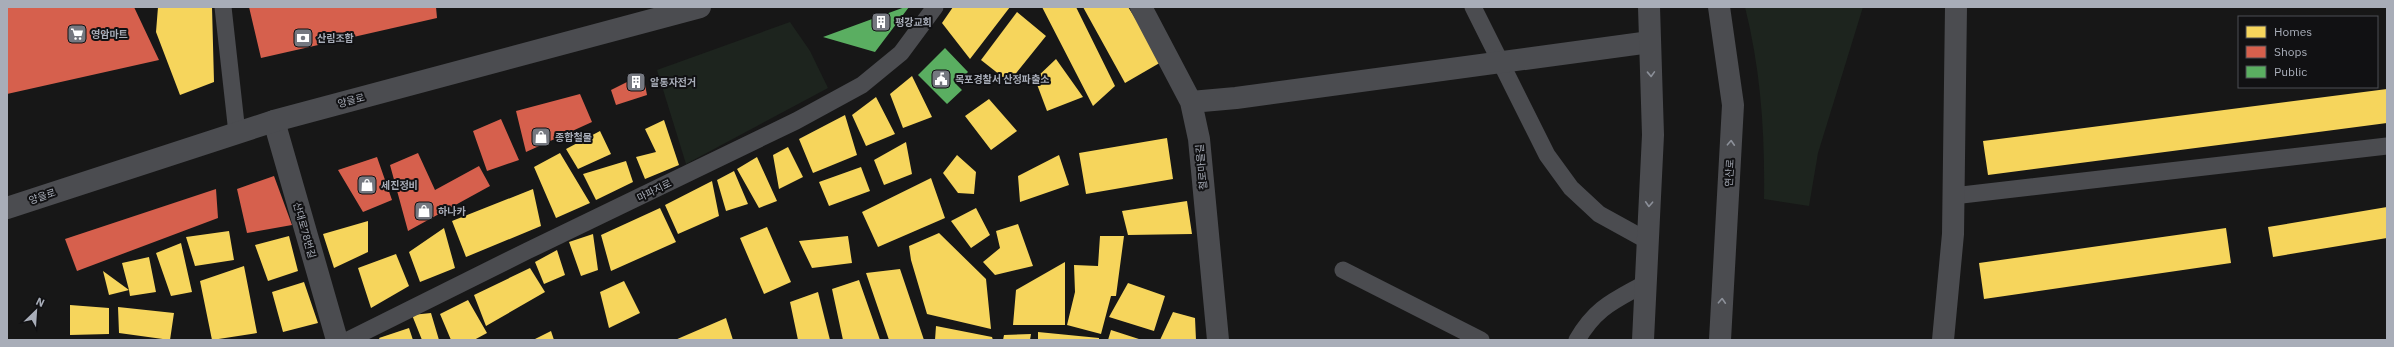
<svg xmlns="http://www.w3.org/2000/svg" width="2394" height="347" viewBox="0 0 2394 347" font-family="'IBM Plex Sans','Noto Sans KR',sans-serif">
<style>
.green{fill:#1d241e}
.homes{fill:#f6d55c}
.shops{fill:#d6604d}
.public{fill:#5aae61}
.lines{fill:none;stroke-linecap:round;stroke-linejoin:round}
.service{stroke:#4b4c50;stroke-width:17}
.minor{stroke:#4b4c50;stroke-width:22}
.tertiary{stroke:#4b4c50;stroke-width:22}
.oneway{stroke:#8c9099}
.labels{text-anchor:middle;stroke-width:4;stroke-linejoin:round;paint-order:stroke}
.poi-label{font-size:10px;font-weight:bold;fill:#a8adb8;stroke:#111113;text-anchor:start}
.street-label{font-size:10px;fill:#a8adb8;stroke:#111113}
</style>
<rect width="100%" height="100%" fill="#171717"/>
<path class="green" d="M1745,7H1863L1818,153L1809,206L1764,199C1765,134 1761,71 1745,7Z
M790,22L810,51L828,88L686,164L657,70Z"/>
<path class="homes" d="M158,7H212L214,82L180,95L156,32Z
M953,7H1010L970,59L942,23Z
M1042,7H1076L1115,86L1093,106Z
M1083,7H1128L1163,61L1125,83Z
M1017,12L1046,36L1009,82L981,60Z
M1056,59L1083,97L1047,111L1035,79Z
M912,76L932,117L903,128L890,94Z
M2387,89V123L1988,175L1983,141Z
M876,97L895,134L866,146L852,115Z
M989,99L1017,131L991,150L965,116Z
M845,115L857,155L813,173L799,139Z
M664,120L679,165L645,179L636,157L656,152L645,129Z
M600,131L611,154L578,169L566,149Z
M1167,138L1173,179L1086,194L1079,153Z
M906,142L912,174L884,185L874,160Z
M788,147L803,177L779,189L773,155Z
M560,153L590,203L556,218L534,167Z
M957,155L976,172L974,194L958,193L943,173Z
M1059,155L1069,185L1020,202L1018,176Z
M757,157L777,201L759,208L737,169Z
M626,161L633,182L596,200L583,174Z
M861,167L870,191L829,206L819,182Z
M734,171L748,204L726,211L717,180Z
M931,178L945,218L878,247L862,212Z
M712,181L719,216L678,234L665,205Z
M533,189L541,226L466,257L452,221Z
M1187,201L1192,234L1128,235L1122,211Z
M2387,207V238L2273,257L2268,227Z
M660,208L676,242L611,271L601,235Z
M976,208L990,235L971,248L951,221Z
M368,221V252L334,268L323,234Z
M1018,224L1033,266L995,275L983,262L1000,248L996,231Z
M767,227L791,282L764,294L740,238Z
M444,228L455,268L420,282L409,252Z
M2226,228L2231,263L1984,299L1979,263Z
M229,231L234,260L195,266L186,237Z
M939,233L986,279L991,329L927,314L911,260L909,246Z
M593,234L598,270L581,276L569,242Z
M289,236L298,271L268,281L255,245Z
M848,236L852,263L812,268L799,241Z
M1100,236H1124L1116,296H1111L1101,334L1067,325L1075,292L1074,265L1098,266Z
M181,243L192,292L171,296L156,253Z
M557,250L565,275L544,284L535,262Z
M396,254L409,286L371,308L358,268Z
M149,257L156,292L130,296L129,290L109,295L103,271L129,290L122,263Z
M1065,262V325H1013L1016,290Z
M244,266L257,333L212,340L200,281Z
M530,268L545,292L486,326L474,295Z
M900,269L924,340H889L866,273Z
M859,280L880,340H843L832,289Z
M624,281L640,313L609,328L600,292Z
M304,282L318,323L283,332L272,292Z
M1128,283L1165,296L1154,331L1109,317Z
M818,292L830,340H798L790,302Z
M468,300L487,333L474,340H451L440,314Z
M70,305L109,308V334L70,335Z
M118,307L174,313L170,340L119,333Z
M1173,312L1195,318L1196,340H1160Z
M431,313L439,340H422L412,315Z
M726,318L733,340H675Z
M936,326L992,337L993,340H935Z
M409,328L413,340H380L379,338Z
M1111,330L1142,340H1108Z
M551,331L554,340H533Z
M1038,332L1099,338V340H1038Z
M1031,334L1030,340H1003L1004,335Z"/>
<path class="shops" d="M7,7H134L159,60L7,94Z
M249,7H436L437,18L261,58Z
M643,74L647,95L616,105L611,90Z
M580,94L592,122L526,152L516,111Z
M501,119L519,160L487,171L473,131Z
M418,153L435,190L479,166L490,186L408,231L390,165Z
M377,157L392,200L363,212L338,170Z
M274,176L292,225L247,233L237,189Z
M216,189L218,218L77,271L65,239Z"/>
<path class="public" d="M905,7H909L875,52L823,37Z
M945,48L968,72L956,84L962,90L947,104L918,75Z"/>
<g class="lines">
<path class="service" d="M223,7L237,133
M1473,7L1547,155L1571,188L1599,214L1648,241
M1953,196L2387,146
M1343,270L1481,340
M348,340L527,251L796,121L862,85L901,53L935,7
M1577,340C1596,307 1614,301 1646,283"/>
<path class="minor" d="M1141,7L1191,102L1199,139L1218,340
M1191,102L1236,98L1650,42
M274,121L337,340
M1943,340L1953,234L1956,7"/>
<path class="tertiary" d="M1719,7L1733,105L1720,340
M7,208L274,121L700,7
M1643,340L1653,135L1649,7"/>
</g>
<defs><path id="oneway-chevron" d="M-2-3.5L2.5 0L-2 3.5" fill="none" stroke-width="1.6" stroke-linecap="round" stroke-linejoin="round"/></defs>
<g class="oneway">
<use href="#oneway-chevron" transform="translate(1651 74) rotate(88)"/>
<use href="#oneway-chevron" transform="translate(1731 143) rotate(-87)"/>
<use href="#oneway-chevron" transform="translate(1649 204) rotate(93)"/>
<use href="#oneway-chevron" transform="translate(1722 301) rotate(-87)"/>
</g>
<defs>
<g id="building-square" transform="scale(1)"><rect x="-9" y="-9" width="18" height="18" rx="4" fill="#757880" stroke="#111113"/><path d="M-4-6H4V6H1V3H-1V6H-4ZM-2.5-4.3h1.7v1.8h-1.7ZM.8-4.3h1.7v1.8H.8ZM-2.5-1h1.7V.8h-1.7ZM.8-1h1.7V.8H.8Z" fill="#fff"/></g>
<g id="supermarket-square" transform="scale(1)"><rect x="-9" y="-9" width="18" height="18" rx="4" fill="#757880" stroke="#111113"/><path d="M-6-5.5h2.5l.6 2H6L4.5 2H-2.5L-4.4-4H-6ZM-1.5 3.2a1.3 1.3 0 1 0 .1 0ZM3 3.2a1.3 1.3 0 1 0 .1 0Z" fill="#fff"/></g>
<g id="bank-square" transform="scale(1)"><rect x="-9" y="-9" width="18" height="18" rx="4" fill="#757880" stroke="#111113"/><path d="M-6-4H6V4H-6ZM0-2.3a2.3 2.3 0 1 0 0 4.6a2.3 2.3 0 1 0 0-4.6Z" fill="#fff"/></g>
<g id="civic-square" transform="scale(1)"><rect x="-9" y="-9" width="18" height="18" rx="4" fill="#757880" stroke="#111113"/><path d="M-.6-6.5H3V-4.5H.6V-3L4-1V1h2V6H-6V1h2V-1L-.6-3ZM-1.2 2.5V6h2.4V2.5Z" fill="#fff"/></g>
<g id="shop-square" transform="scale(1)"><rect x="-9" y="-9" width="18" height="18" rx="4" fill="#757880" stroke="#111113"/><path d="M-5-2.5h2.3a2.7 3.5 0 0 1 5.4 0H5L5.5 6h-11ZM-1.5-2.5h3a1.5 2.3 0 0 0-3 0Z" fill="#fff"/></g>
</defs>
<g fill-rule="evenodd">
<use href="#building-square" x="881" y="22"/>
<use href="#supermarket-square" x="77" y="34"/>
<use href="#bank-square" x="303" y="38"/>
<use href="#civic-square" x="941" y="79"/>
<use href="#building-square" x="636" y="82"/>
<use href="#shop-square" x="541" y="137"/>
<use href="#shop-square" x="367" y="185"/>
<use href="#shop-square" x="424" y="211"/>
</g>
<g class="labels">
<g class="poi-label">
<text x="895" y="26">평강교회</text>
<text x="91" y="38">영암마트</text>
<text x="317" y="42">산림조합</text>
<text x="955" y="83">목포경찰서 산정파출소</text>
<text x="650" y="86">알통자전거</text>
<text x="555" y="141">종합철물</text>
<text x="381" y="189">세진정비</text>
<text x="438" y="215">하나카</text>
</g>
<g class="street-label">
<text transform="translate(351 100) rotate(-15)" y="4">양을로</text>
<text transform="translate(1201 167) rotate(-95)" y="4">철로마을길</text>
<text transform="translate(1729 173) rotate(-87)" y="4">연산로</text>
<text transform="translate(654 190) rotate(-26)" y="4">마파지로</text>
<text transform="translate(42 196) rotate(-19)" y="4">양을로</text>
<text transform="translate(305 230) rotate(74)" y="4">산대로78번길</text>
</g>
</g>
<rect width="2394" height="347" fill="none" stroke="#a8adb8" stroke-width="16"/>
<rect x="2238" y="16" width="140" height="72" fill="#111113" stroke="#4d4f55"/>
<rect x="2246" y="26" width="20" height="12" fill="#f6d55c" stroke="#4d4f55"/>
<text x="2274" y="36" font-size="12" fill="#a8adb8">Homes</text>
<rect x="2246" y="46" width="20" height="12" fill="#d6604d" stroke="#4d4f55"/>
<text x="2274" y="56" font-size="12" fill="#a8adb8">Shops</text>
<rect x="2246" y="66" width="20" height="12" fill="#5aae61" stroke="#4d4f55"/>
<text x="2274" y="76" font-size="12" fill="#a8adb8">Public</text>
<g transform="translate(36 311) rotate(25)" stroke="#111113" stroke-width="3" paint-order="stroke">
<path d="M0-3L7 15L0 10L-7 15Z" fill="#a8adb8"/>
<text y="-6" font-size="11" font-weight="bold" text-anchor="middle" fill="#a8adb8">N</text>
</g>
</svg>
